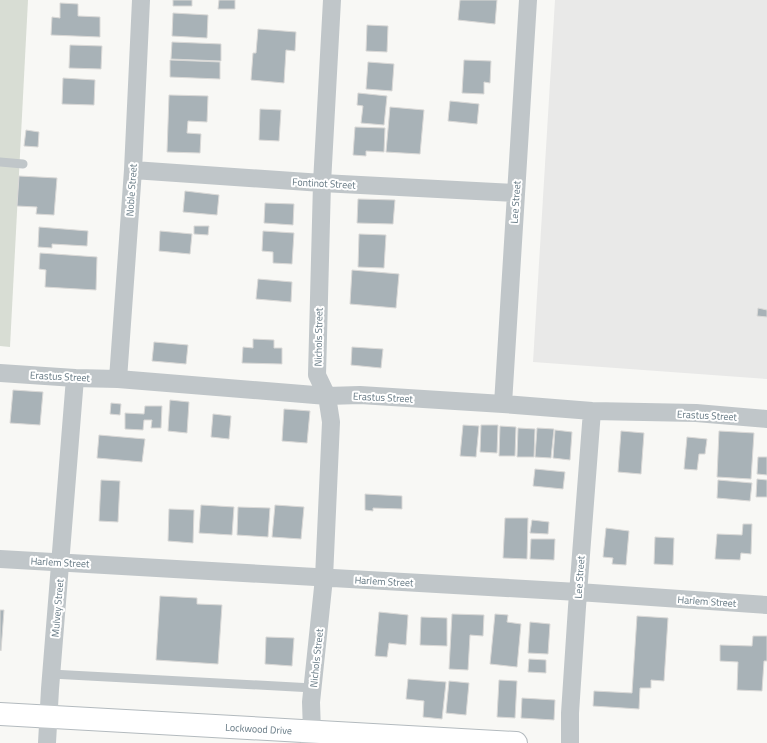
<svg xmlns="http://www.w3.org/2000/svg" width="767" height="743" viewBox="0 0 767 743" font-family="'Titillium Web',sans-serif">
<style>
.built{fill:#e9e9e8}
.green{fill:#d8ddd4}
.building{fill:#a8b2b7;stroke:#dad9d7}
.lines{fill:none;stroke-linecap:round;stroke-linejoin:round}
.secondary-casing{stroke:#b3babe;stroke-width:24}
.service{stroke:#c0c6c9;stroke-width:9}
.minor{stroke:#c0c6c9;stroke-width:18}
.secondary{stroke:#fff;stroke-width:22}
.labels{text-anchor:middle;stroke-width:4;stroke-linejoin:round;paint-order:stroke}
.street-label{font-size:10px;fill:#627681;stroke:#fff}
</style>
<rect width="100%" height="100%" fill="#f8f8f5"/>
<path class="built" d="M555,0H767V379L533,362Z"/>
<path class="green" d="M0,0H28L10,347L0,346Z"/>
<path class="building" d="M173,0H192V6H173Z
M219,0H235V9H218Z
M460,0H497L495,24L458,20Z
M60,3L78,4V16L100,17V37L51,35L52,17L60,18Z
M173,13L208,15L207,38L172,36Z
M367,25L388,26L387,52L366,51Z
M258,29L296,32L295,51L286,50L284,83L251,80L253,53H256Z
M172,42L221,44V61L171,59Z
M70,45L102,46L101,69L69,68Z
M170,60L220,62V79L170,77Z
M464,60L491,61L490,83L484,82V94L462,93Z
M368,62L394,64L392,91L366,89Z
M63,78L95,80L94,105L62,104Z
M358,93L387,96L384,125L361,123L363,106L357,105Z
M169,95L208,96L207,122L188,121L187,133L201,134L200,153L167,152Z
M450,101L479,104L477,124L448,121Z
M390,107L424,110L420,154L386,152Z
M260,109L281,110L279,141L259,140Z
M355,127L385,128L384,152L366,151V156L353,155Z
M26,130L39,132L38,147L24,146Z
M19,176L57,178L54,215L36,214L37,207L17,206Z
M185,191L219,195L217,215L183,212Z
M358,199L395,200L393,224L357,223Z
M265,203L294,204L293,225L264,223Z
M194,226H209L208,235L194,234Z
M39,227L88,231L87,246L52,244V248L38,247Z
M160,231L192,234L190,254L159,251Z
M263,231L294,233L292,264L273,263V252L262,251Z
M359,234L386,235L384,268L358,267Z
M40,253L97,257L96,290L45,287L46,270L39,269Z
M352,270L399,274L396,308L350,304Z
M258,279L292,282L291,302L256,299Z
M758,308L767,310V317L757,316Z
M253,339L274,340V348H282V364L242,363L243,347L253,348Z
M154,342L188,345L186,364L152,361Z
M352,347L383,349L381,368L351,365Z
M13,390L43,392L40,425L10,423Z
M170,400L189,402L187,433L168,431Z
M111,403L121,404L120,415L110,414Z
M145,406H162L161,428H151L152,420H144L143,430L125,429V413L144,414Z
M284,409L310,411L307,443L282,441Z
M213,414L231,416L229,439L211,437Z
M463,425L479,426L476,457L460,456Z
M481,425H498L497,453L480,452Z
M500,426L516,427L515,456H499Z
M518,428L535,429L534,457H517Z
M537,428L554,429L551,458L535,457Z
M555,430L572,432L570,460L553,458Z
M621,431L644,433L641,474L618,472Z
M719,431L754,433L751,479L717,477Z
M99,435L145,439L142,462L97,458Z
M687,437L707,439L705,454H699L697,470L684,469Z
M758,457H767V475L757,474Z
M535,469L565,472L563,489L533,486Z
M757,479L767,480V497H756Z
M101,480L120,481L118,522L99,521Z
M718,480L752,483L750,501L717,498Z
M365,494L402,496V509L373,508V511L365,510Z
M201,505L234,507L232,535L199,533Z
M275,505L304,507L301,539L272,537Z
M238,507L270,508L268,537L237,535Z
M169,509L194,510L193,543L168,541Z
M505,518H528L527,559L503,558Z
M532,520L549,522L548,534L530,533Z
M743,524H752L751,554L741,553L740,560L715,559L717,534L742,535Z
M606,528L629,531L626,565L612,564L613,558L603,557Z
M655,537L674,538L673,565L654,564Z
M531,539H555L554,560L530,559Z
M160,596L197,598V604L222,605L218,664L156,660Z
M0,610H4L1,651L0,650Z
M379,612L408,615L406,645L389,643L387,657L375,656Z
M452,614L484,615L483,636L470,635L468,670L449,669Z
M495,614L508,615L507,622L521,624L517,667L490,664Z
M637,616L668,618L664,681L651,680V688H640L639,709L593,706L594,691L632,693Z
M421,617L447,618V646L420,645Z
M530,622L550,624L548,654L528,653Z
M753,636H767V661H764L762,691L737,690L738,662L720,661V645L752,646Z
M266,637L294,638L292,666L265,664Z
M529,659L546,660V673L528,672Z
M408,679L446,682L442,719L423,717L424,701L406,699Z
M499,680L517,681L515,718L497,717Z
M449,681L469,683L466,715L446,713Z
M522,698L555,700L554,720L521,718Z"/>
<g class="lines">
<g class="secondary-casing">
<g id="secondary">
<path id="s1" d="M0,714L516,743"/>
</g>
</g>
<path class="service" d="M0,162L23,164
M51,674L313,688"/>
<path class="minor" d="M133,170L322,183L515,193
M0,373L75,378L118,379L327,396L360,395L503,404L592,411L696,413L767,419
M118,379L133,170L141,0
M503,404L528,0
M0,559L578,592L767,605
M47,743L50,689L75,378
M310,743L312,732L311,702L324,578L331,422L327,396L317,375L322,183L332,0
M570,743V713L577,607L592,411"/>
<use href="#secondary" class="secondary"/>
</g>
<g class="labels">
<g class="street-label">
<text transform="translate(324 183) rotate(3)" y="4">Fontinot Street</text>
<text transform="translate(131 190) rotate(-86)" y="4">Noble Street</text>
<text transform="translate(515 202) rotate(-86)" y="4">Lee Street</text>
<text transform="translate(318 337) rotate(-89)" y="4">Nichols Street</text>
<text transform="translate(60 376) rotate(3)" y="4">Erastus Street</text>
<text transform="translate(383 397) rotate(3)" y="4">Erastus Street</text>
<text transform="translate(707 415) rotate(3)" y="4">Erastus Street</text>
<text transform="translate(60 562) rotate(3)" y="4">Harlem Street</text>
<text transform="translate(579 577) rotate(-86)" y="4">Lee Street</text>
<text transform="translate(384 581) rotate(3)" y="4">Harlem Street</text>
<text transform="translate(707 601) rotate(4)" y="4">Harlem Street</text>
<text transform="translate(57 608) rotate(-85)" y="4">Mulvey Street</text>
<text transform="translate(316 658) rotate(-84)" y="4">Nichols Street</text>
<text dy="4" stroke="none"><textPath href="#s1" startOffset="259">Lockwood Drive</textPath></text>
</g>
</g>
</svg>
